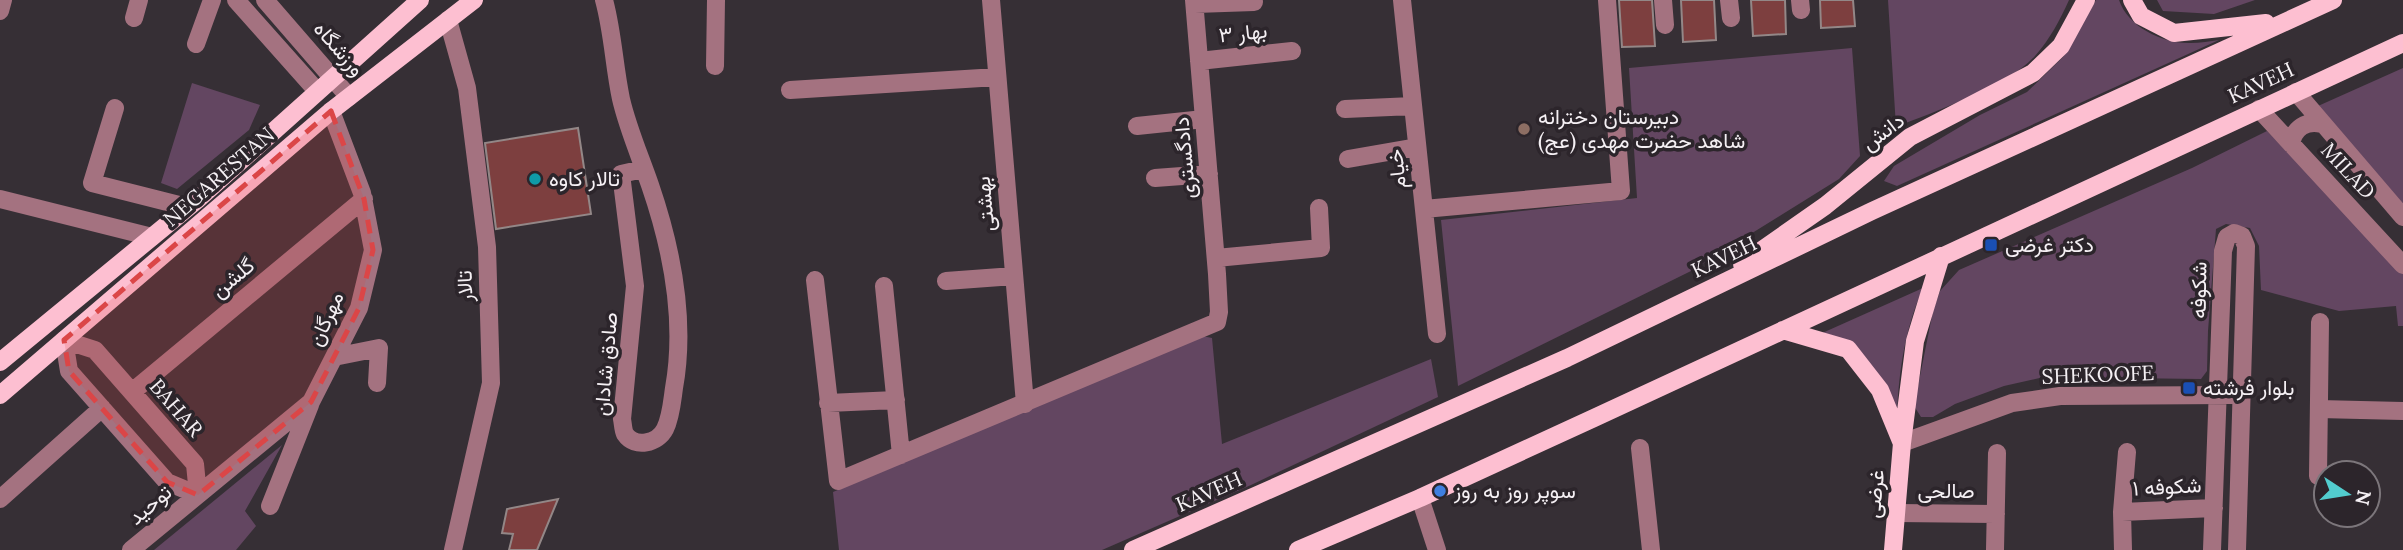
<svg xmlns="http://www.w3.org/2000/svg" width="2403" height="550" viewBox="0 0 2403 550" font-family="Lora,Vazirmatn,serif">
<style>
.green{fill:#634661}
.building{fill:#7d3f3f;stroke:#938787;stroke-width:2}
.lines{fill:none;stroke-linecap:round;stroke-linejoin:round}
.minor{stroke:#a47280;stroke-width:18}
.major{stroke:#fdbfd1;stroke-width:18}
.marked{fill:#db4647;fill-opacity:0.2;stroke:#db4647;stroke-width:5;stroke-dasharray:14 9;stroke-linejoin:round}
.education-dot{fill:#8d6e63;stroke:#2c252b;stroke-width:2.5}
.culture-dot{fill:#0f9aa8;stroke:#2c252b;stroke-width:2.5}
.transit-dot{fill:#1a4fb4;stroke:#2c252b;stroke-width:2.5}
.shop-dot{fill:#3f7fe0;stroke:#2c252b;stroke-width:2.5}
.labels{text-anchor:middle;stroke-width:7;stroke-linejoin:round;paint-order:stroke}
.street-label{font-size:21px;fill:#f5f0f4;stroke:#2c252b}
.poi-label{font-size:21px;fill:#f5f0f4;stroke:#2c252b;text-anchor:start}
</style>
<rect width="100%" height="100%" fill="#362f35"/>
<path class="green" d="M1888,0H2069C2060,20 2050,39 2035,56C2008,86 1934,112 1896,127Z
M2096,0H2119C2128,27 2163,44 2191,43C2200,43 2210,41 2219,40L1897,186L1884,181L1894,166L1980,115L2027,92L2063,57Z
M2157,0H2255L2214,14L2163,11Z
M1852,48L1860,156L1839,179L1691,271L1458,386L1441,220L1637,198L1629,68Z
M2403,68V206L2318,106Z
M192,83L260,105L249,130L177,189L161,183Z
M2267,131L2403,273V326H2398L2396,306L2339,311L2261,290L2259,246L2250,228L2226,224L2216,229L2208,331L2207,371L2201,379L2044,377L2004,386L1955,404L1933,417H1921L1914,406L1933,311L1940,291L1959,270L2192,168Z
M1923,288C1905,329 1899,370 1897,414L1884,382L1820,334Z
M1202,336L1212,338L1222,444L1431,359L1438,397L1251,485L1102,550H839L833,492Z
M282,445L245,511L256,526L236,550H154Z"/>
<path class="building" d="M1619,0H1652L1655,46L1622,47Z
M1681,0H1714L1716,40L1683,42Z
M1751,0H1785L1786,34L1753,36Z
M1820,0H1853L1855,26L1821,28Z
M578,128L591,214L496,229L485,143Z
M558,499L537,550H509L513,534L502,533L507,509Z"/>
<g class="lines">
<path class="minor" d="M236,0L317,91
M265,0L349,97
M604,0C613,33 614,66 621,99C628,129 640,156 650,185C672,249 686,321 674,388C672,402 671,417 665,429C658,443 635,449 625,434C623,430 623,424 622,419L635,286L621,174L643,169
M991,0L1025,404
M1402,0L1437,334
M1663,0L1665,25
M1729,0L1731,18
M1800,0L1801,10
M1195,4L1254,2
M0,11L3,0
M134,18L139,0
M448,20L467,88L487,247L491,383L453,550
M196,44L212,0
M1199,61L1292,51
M715,66L716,0
M790,90L997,77
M2296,92L2403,217
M115,108L92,183L187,207
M1345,109L1413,106
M2259,109L2403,265
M1137,126L1204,119
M2291,144C2294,128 2306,120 2322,124
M1348,159L1417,147
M1155,178L1209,174
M0,199L152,237
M1424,209L1621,191L1607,0
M1216,258L1321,248L1319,208
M815,280L838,481L1217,322L1219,312L1217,274L1194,0
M946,281L1014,276
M884,286L901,455
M64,340L95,350L195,464L198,495L167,482L69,371Z
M334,357L379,348L377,383
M132,392L364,199
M828,403L896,400
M2319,409L2403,411
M1902,443L2012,403L2060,396L2230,395
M1640,448L1651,550
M2318,476L2320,322
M1420,498L1437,550
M0,499L102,408
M270,506L310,405
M2122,512L2214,508
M1896,513L1996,514
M131,550L311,402L359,308L373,250L362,193L331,111
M1995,550L1997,453
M2123,550L2122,512L2127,452
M2212,550L2223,251L2227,237L2234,233L2242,236L2246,246L2237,550"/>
<path class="major" d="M2132,0L2141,16L2174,33L2266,23
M1742,264L1825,206L1910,137L2033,73L2061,46L2086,0
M1783,330L1848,349L1880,390L1901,441
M0,362L197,200L420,0
M0,395L331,111L474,0
M1133,550L1567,358L1872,211L2333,0
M1298,550L1420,498L1594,418L2403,43
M1893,550L1902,443L1915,341L1941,256"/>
</g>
<path class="marked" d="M331,111L364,199L373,250L359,308L311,402L198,495L167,482L69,371L64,340Z"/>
<circle class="education-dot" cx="1524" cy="129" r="7"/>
<circle class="culture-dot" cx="535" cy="179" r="7"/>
<g class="transit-dot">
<rect x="1984" y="238" width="14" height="14" rx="3.5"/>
<rect x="2182" y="381" width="14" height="14" rx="3.5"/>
</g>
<circle class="shop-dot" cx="1440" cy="491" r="7"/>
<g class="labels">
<g class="street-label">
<text transform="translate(1243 33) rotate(-6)" y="7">بهار ۳</text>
<text transform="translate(339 49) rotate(49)" y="7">ورزشگاه</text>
<text transform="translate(2261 83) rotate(-25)" y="7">KAVEH</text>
<text transform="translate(1883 132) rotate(-37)" y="7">دانش</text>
<text transform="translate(1185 158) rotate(-95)" y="7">دادگستری</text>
<text transform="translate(1397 169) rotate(-96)" y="7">خیام</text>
<text transform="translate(2348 171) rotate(47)" y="7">MILAD</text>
<text transform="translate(219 177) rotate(-41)" y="7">NEGARESTAN</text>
<text transform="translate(985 204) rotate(-95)" y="7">بهشتی</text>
<text transform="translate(1724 257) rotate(-26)" y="7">KAVEH</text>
<text transform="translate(233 278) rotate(-40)" y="7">گلشن</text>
<text transform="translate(465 286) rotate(-92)" y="7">تالار</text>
<text transform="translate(2199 290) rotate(-89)" y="7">شکوفه</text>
<text transform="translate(326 319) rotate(-66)" y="7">مهرگان</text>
<text transform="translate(606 364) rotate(-85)" y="7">صادق شادان</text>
<text transform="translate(2098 375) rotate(-2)" y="7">SHEKOOFE</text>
<text transform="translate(176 408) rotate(49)" y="7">BAHAR</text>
<text transform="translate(2167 487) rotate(-3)" y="7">شکوفه ۱</text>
<text x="1946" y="498">صالحی</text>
<text transform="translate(1209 492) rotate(-24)" y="7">KAVEH</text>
<text transform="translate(1875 494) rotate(-85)" y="7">غرضی</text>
<text transform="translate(150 505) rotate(-40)" y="7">توحید</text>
</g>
<g class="poi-label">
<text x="1538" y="124">دبیرستان دخترانه<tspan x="1538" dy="24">شاهد حضرت مهدی (عج)</tspan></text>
<text x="549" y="186">تالار کاوه</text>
<text x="2005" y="252">دکتر غرضی</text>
<text x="2203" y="395">بلوار فرشته</text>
<text x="1454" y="498">سوپر روز به روز</text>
</g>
</g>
<g transform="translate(2347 494) rotate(102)"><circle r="33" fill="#2c252b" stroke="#7c767b" stroke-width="2"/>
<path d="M0-5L12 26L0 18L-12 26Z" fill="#52cdce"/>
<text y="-10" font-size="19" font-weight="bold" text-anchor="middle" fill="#f5f0f4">N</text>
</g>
</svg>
